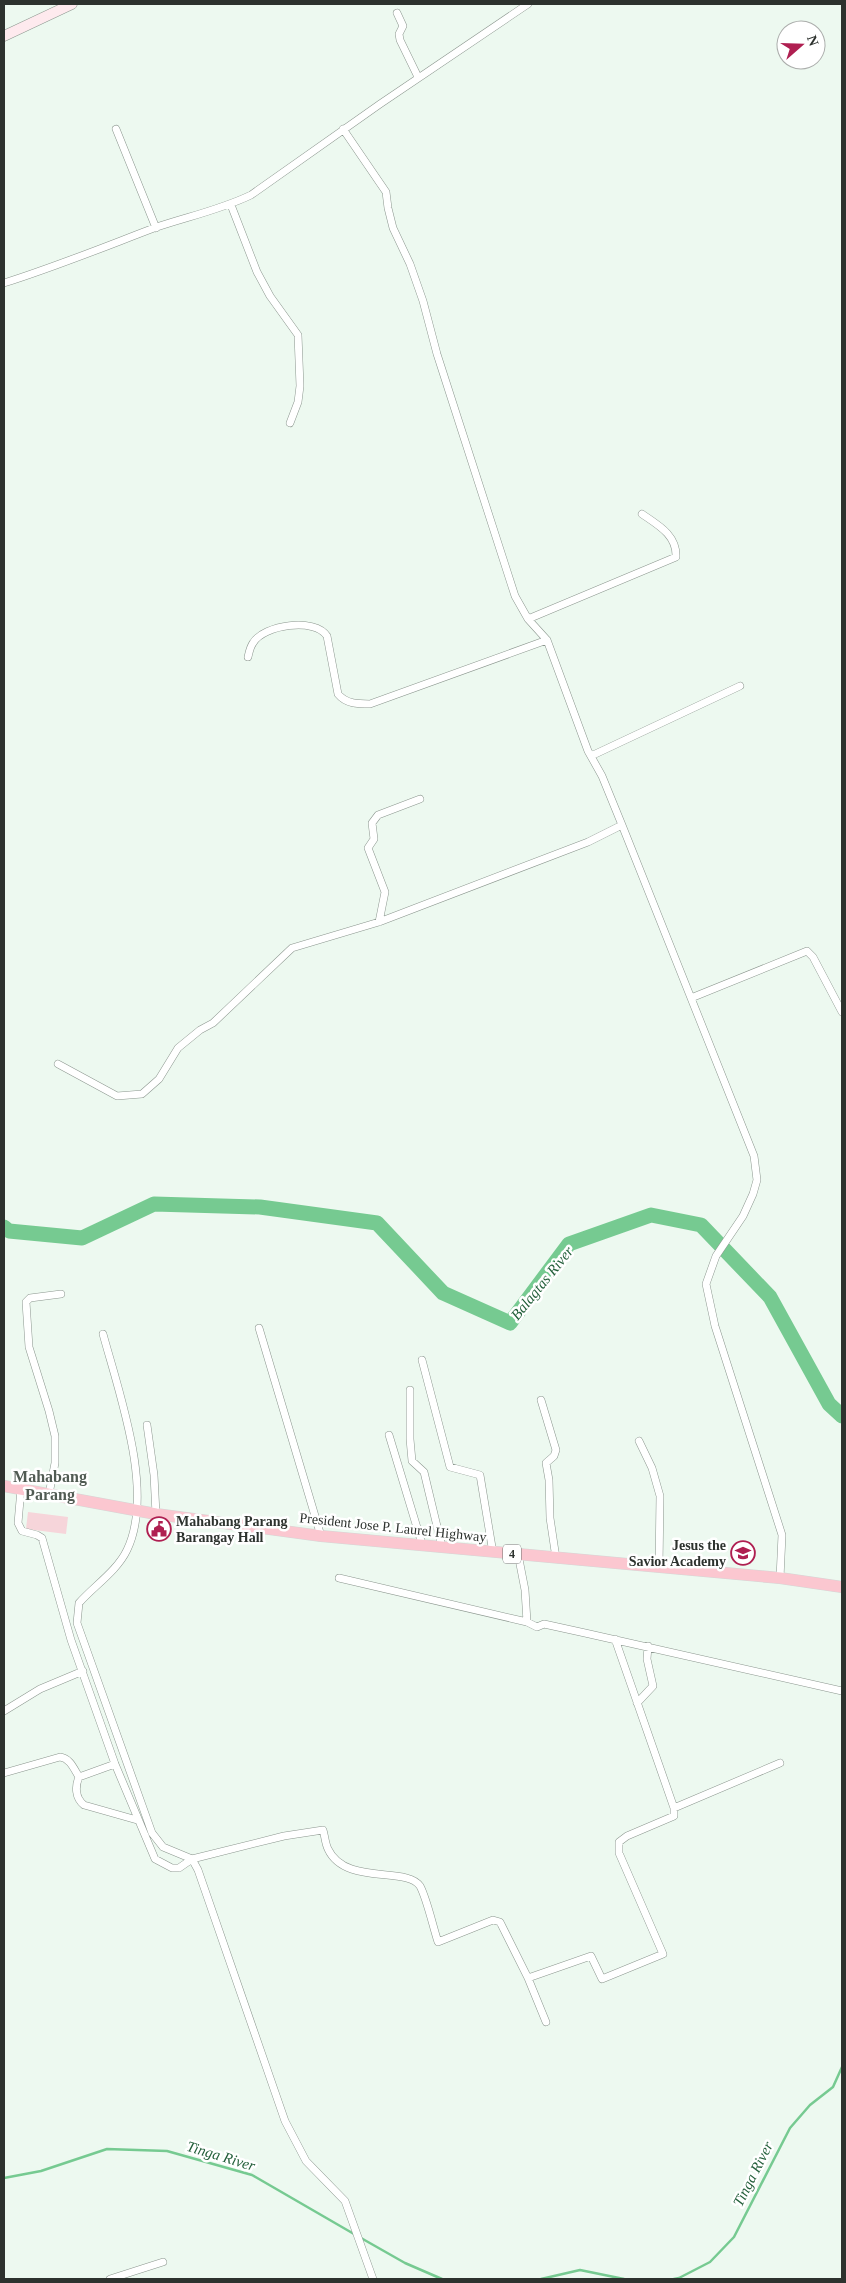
<svg xmlns="http://www.w3.org/2000/svg" width="846" height="2283" viewBox="0 0 846 2283" font-family="Georgia,serif">
<style>
.green{fill:#f6d5da}
.lines{fill:none;stroke-linecap:round;stroke-linejoin:round}
.stream{stroke:#76ca91;stroke-width:2.5}
.river{stroke:#76ca91;stroke-width:15}
.minor-casing{stroke:#8b968e;stroke-width:8}
.secondary-casing{stroke:#8b968e;stroke-width:11}
.trunk-casing{stroke:#d5d6d5;stroke-width:12}
.minor{stroke:#fff;stroke-width:7}
.secondary{stroke:#feeaee;stroke-width:10}
.trunk{stroke:#fbc7d0;stroke-width:11}
.labels{text-anchor:middle;stroke-width:5;stroke-linejoin:round;paint-order:stroke}
.shield{fill:#fff;stroke:#6c706d;stroke-width:1}
.shield-label{font-size:12px;font-weight:bold;fill:#2d322e}
.poi-label{font-size:14px;font-weight:bold;fill:#2d322e;stroke:#fff;text-anchor:start}
.street-label{font-size:14px;fill:#2d322e;stroke:#fff}
.water-label{font-size:15px;font-style:italic;fill:#235f3a;stroke:#fff}
.quarter-label{font-size:16px;font-weight:bold;fill:#515b53;stroke:#fff}
</style>
<rect width="100%" height="100%" fill="#edf9f0"/>
<path class="green" d="M28,1512L68,1517L66,1534L26,1529Z"/>
<g class="lines">
<path class="stream" d="M4,2178L41,2171L107,2149L167,2151L252,2175L354,2234
M361,2238L405,2263L442,2279
M541,2279L580,2270L624,2279
M674,2279L679,2278L710,2262L734,2237L790,2128L810,2105L833,2087L842,2067"/>
<path class="river" d="M4,1227L9,1231L82,1238L154,1204L260,1207L377,1223L443,1293L510,1323L569,1244L651,1215L701,1225L770,1297L829,1404L842,1416"/>
<g class="minor-casing">
<path id="minor" d="M397,13L403,26L399,34L400,40L418,77
M116,129L156,228
M343,129L386,192L388,208L393,228L410,264L423,301L437,354L515,596L528,619L547,640L588,751L602,776L622,825L754,1156L757,1180L753,1194L743,1216L716,1256L706,1284L715,1326L782,1535L780,1578
M231,205L257,272L270,296L298,335L300,386L298,402L290,423
M4,283C55,267 104,247 154,228C186,217 220,210 251,195L380,104L528,4
M528,619L676,557C677,535 658,525 642,514
M248,657C249,653 250,647 253,643C263,625 315,617 327,636L338,694C346,704 358,704 370,704L547,640
M591,756L740,686
M379,922L385,892L368,848L374,839L372,823L378,815L420,799
M691,998L807,951L813,957L842,1012
M58,1064L117,1096L142,1094L159,1079L178,1048L200,1030L213,1023L292,948L379,922L588,842L622,825
M259,1328L321,1536
M103,1334C119,1393 155,1492 127,1550C117,1571 94,1586 79,1603L77,1623L152,1833L163,1847L192,1859L198,1870L285,2121L306,2161L345,2201L373,2279
M422,1360L450,1467L480,1475L493,1553
M410,1390V1439L412,1461L424,1472L442,1547
M541,1400L556,1450L554,1456L546,1463L549,1480L550,1518L556,1558
M147,1425L154,1475L156,1514
M389,1435L422,1544
M639,1441L652,1468L660,1496L659,1568
M21,1489L18,1523L22,1531L37,1535L42,1538L71,1640L115,1764L155,1859L172,1868H179L192,1859L284,1836L323,1830C325,1836 325,1843 328,1849C345,1886 407,1866 420,1886C427,1899 433,1927 438,1942L493,1920L500,1922L528,1978L546,2022
M49,1494L55,1463V1436L49,1411L29,1347L26,1302L30,1298L61,1294
M518,1554L525,1590L527,1622L537,1627L544,1624L585,1633L842,1691
M339,1578L527,1622
M637,1703L653,1686L647,1659L648,1646
M4,1711L40,1689L83,1671
M4,1773L60,1757C70,1758 74,1769 79,1777L115,1764
M79,1777C75,1786 75,1798 84,1805L137,1820
M674,1808L780,1763
M528,1978L591,1956L602,1979L663,1954L619,1853V1842L627,1836L674,1816V1808L615,1639
M110,2279L163,2262"/>
</g>
<g class="secondary-casing">
<path id="secondary" d="M4,36L72,4"/>
</g>
<g class="trunk-casing">
<path id="trunk" d="M4,1486L156,1514L321,1536L780,1578L842,1587"/>
</g>
<use href="#minor" class="minor"/>
<use href="#secondary" class="secondary"/>
<use href="#trunk" class="trunk"/>
</g>
<defs>
<g id="civic-ring" transform="scale(1.25)"><circle r="9.5" fill="#fff" stroke="#af1f51" stroke-width="1.5"/><path d="M-.6-6.5H3V-4.5H.6V-3L4-1V1h2V6H-6V1h2V-1L-.6-3ZM-1.2 2.5V6h2.4V2.5Z" fill="#af1f51"/></g>
<g id="school-ring" transform="scale(1.25)"><circle r="9.5" fill="#fff" stroke="#af1f51" stroke-width="1.5"/><path d="M0-5L7-2L0 1L-7-2ZM-4 1L0 2.5L4 1V4Q0 6-4 4Z" fill="#af1f51"/></g>
</defs>
<g fill-rule="evenodd">
<use href="#civic-ring" x="159" y="1529"/>
<use href="#school-ring" x="743" y="1553"/>
</g>
<g class="labels">
<rect class="shield" x="503" y="1544.5" width="18" height="19" rx="4"/>
<g class="shield-label">
<text x="512" y="1558">4</text>
</g>
<g class="poi-label">
<text x="176" y="1526">Mahabang Parang<tspan x="176" dy="16">Barangay Hall</tspan></text>
<text x="726" y="1550" text-anchor="end">Jesus the<tspan x="726" dy="16">Savior Academy</tspan></text>
</g>
<g class="street-label">
<text transform="translate(393 1527) rotate(6)" y="5">President Jose P. Laurel Highway</text>
</g>
<g class="water-label">
<text transform="translate(542 1283) rotate(-51)" y="5">Balagtas River</text>
<text transform="translate(221 2156) rotate(17)" y="5">Tinga River</text>
<text transform="translate(753 2174) rotate(-63)" y="5">Tinga River</text>
</g>
<g class="quarter-label">
<text x="50" y="1482">Mahabang<tspan x="50" dy="18">Parang</tspan></text>
</g>
</g>
<rect width="846" height="2283" fill="none" stroke="#2d322e" stroke-width="10"/>
<g transform="translate(801 45) rotate(70)"><circle r="24" fill="#ffffff" stroke="#abadab"/>
<path d="M0-4L9 19L0 12L-9 19Z" fill="#af1f51"/>
<text y="-8" font-size="14" font-weight="bold" text-anchor="middle" fill="#2d322e">N</text>
</g>
</svg>
